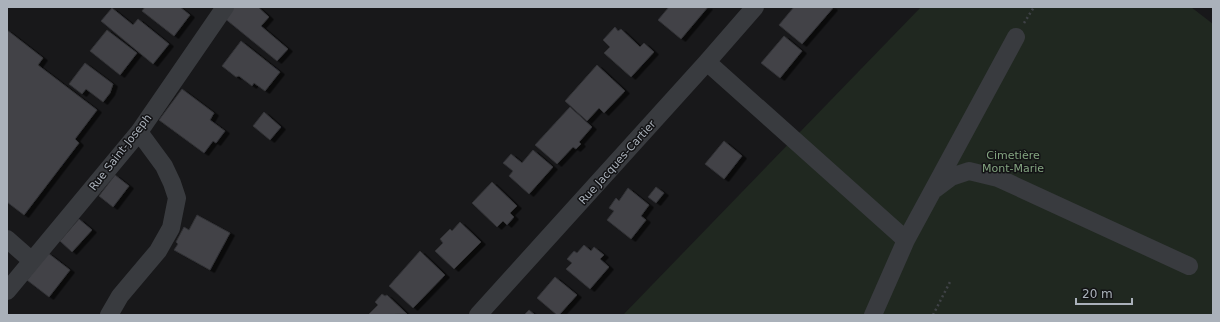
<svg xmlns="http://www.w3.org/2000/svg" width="1220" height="322" viewBox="0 0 1220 322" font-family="'DejaVu Sans',sans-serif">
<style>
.green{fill:#202820}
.building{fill:#424347;stroke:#323236;filter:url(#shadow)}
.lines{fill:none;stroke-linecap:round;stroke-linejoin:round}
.path{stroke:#3f4246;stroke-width:2.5;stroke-dasharray:2 3;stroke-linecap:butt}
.minor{stroke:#393b3f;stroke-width:18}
.labels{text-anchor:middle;stroke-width:3;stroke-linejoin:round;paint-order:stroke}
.street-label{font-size:11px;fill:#aab1ba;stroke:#131315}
.park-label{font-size:11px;fill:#84a581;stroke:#131315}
</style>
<defs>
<filter id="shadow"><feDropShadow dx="4.5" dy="2.5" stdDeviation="0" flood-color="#0009"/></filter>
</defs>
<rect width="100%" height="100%" fill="#18181a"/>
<path class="green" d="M921,7H1191L1213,24V315H623Z"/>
<path class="building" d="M145,7H180L190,15L174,36L142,11Z
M232,7H258L269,17L261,26L288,49L277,61L223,17Z
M669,7H708L681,39L658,20Z
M794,7H832L833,8L802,44L779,25Z
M112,8L133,25L138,19L169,44L153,64L101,21Z
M615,27L618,31L621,29L640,47L644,43L654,52L631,77L604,53L610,47L603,40Z
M7,30L43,58L38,65L97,110L75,139L79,143L24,215L7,202Z
M107,30L137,53L120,75L90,51Z
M784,36L802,51L780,78L761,63Z
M241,41L280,72L265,91L254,83L252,86L239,76L236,77L222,66Z
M85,63L113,84L110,93L103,102L86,89L82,94L69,84Z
M597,65L625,91L604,113L599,108L587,121L565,101Z
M182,89L214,113L210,120L225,131L216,143L213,141L204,153L159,120Z
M570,107L592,127L579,142L581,144L576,149L573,147L557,164L535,145Z
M264,112L281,127L270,140L253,126Z
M724,141L742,156L724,179L705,164Z
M533,150L553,167L529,194L509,176L513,171L503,163L511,154L522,163Z
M115,175L129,186L113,207L99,196Z
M492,182L517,206L510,213L514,217L507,225L503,221L497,227L472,203Z
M656,187L664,193L656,203L648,197Z
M628,188L649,205L641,216L646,220L631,239L607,220L614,211L609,208L616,198L619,201Z
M197,215L230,233L210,270L174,250L178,244L176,242L184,227L189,230Z
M79,219L92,230L72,252L60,241Z
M460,222L481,242L454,269L435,251L443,243L440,239L450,229L452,231Z
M584,245L591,251L594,247L604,255L600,259L609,267L590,289L566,269L572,263L567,259L574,251L577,253Z
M420,251L445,275L413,308L389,286Z
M48,253L70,270L49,297L27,280Z
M555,277L577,295L559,315H557L537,298Z
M382,294L385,296L387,295L407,314L368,315L378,305L375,302Z
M529,310L535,315H524Z"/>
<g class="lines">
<path class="path" d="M1024,23L1034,7
M933,315L951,280"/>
<path class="minor" d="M707,62L906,240
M935,189L951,177L969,171L998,178L1189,266
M7,239L32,261
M7,291L139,132L225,7
M109,315L120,296L158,251L171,228L177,198L172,183L164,166L139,132
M478,315L707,62L755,7
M873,315L906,240L1016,37"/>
</g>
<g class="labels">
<g class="street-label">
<text transform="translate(120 152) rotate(-52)" y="4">Rue Saint-Joseph</text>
<text transform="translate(617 162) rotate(-48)" y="4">Rue Jacques-Cartier</text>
</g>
<g class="park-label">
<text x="1013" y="159">Cimetière<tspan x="1013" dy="13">Mont-Marie</tspan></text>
</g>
</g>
<rect width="1220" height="322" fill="none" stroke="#aab1ba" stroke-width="16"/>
<path d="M1076 298v6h56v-6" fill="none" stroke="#aab1ba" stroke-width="2"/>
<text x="1082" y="298" font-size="12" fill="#aab1ba" stroke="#131315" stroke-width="3" paint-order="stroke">20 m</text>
</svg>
